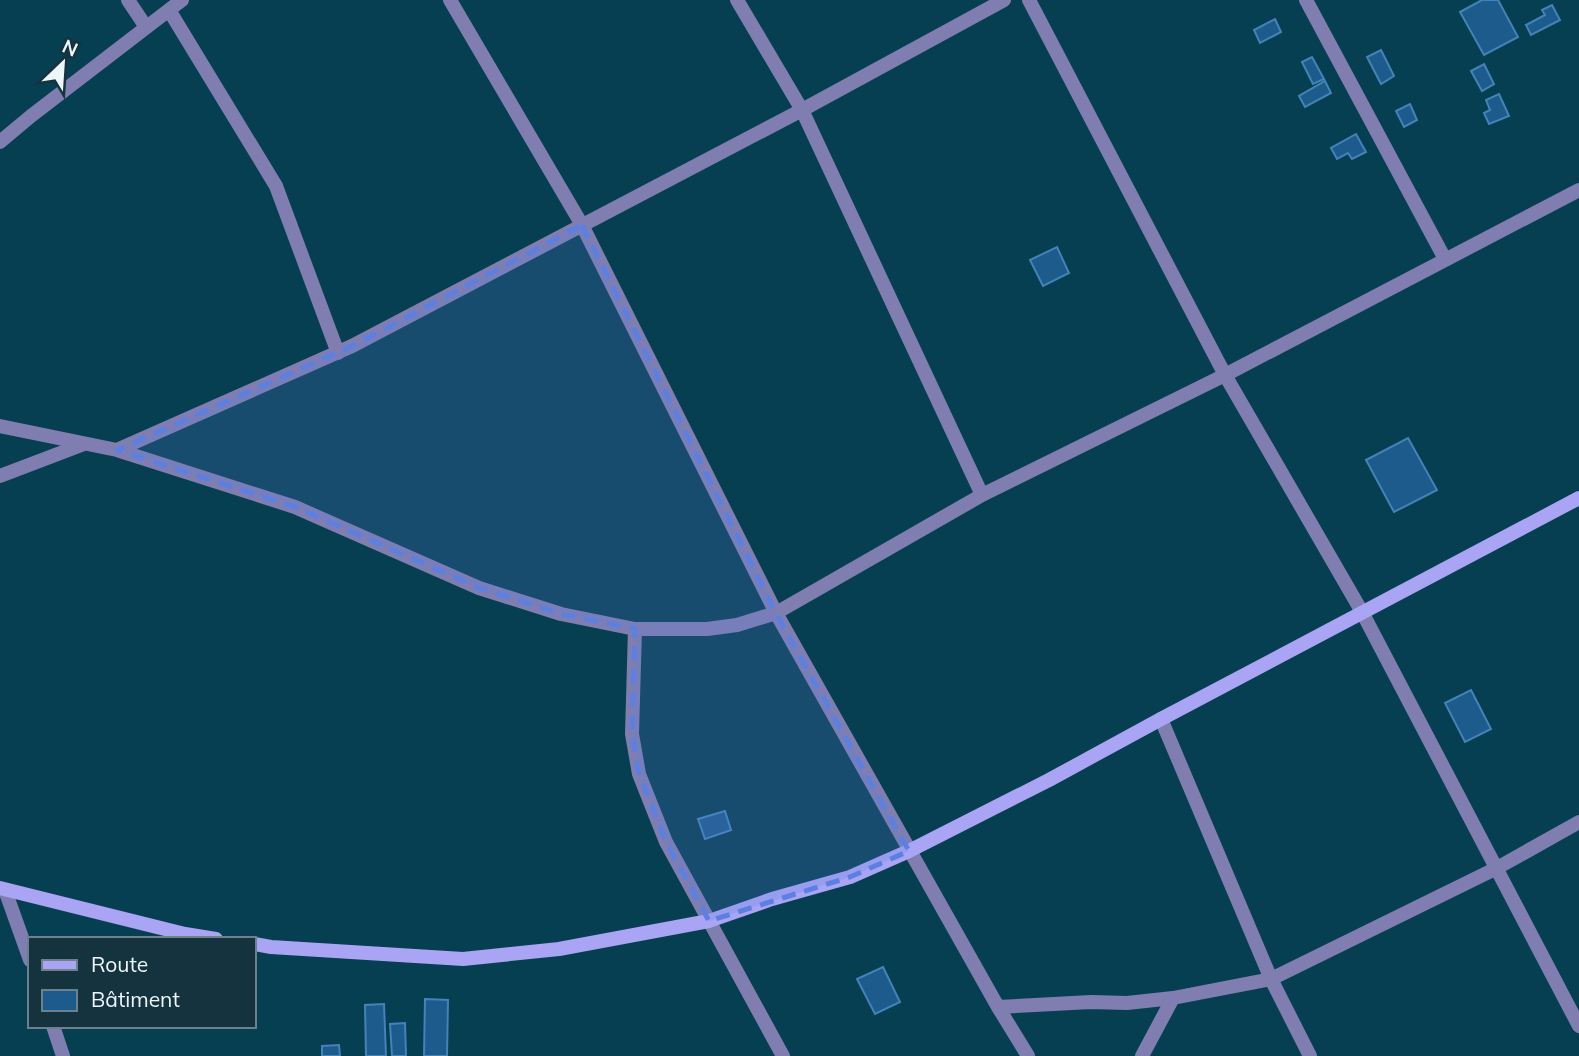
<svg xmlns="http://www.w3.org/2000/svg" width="1579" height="1056" viewBox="0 0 1579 1056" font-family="Mulish,sans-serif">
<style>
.building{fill:#1d5b8c;stroke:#4482b7;stroke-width:2}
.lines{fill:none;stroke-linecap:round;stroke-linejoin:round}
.street{stroke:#807eb0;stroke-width:14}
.secondary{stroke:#a9a4f3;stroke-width:14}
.marked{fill:#5c80e2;fill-opacity:0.2;stroke:#5c80e2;stroke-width:5;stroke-dasharray:14 9;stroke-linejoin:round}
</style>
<rect width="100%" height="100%" fill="#073f52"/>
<path class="building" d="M1482,0H1498L1518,37L1484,55L1460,12Z
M1552,5L1560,20L1531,35L1526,25L1545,15L1542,10Z
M1275,19L1281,32L1260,43L1254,30Z
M1381,50L1394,76L1381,84L1367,57Z
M1312,57L1324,79L1313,84L1302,62Z
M1484,64L1494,84L1482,91L1471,71Z
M1325,81L1331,93L1305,107L1299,96Z
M1499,94L1509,116L1489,124L1484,113L1490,110L1486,100Z
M1410,104L1417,120L1404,127L1396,111Z
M1356,134L1366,152L1352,159L1348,153L1337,159L1331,148Z
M1057,247L1069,273L1043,286L1030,260Z
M1408,438L1437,490L1394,512L1366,460Z
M1471,690L1491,729L1465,742L1445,703Z
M725,811L731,830L705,839L698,819Z
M883,967L900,1002L875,1014L857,979Z
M425,999L448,1000L447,1056H424Z
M384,1004L386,1056H366L365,1005Z
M405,1023L406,1056H392L390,1024Z
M339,1045L340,1056H322V1046Z"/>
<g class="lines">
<path class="street" d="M128,0L146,27
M450,0L582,225L776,613L998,1007L1028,1056
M737,0L802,110L982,495
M1029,0L1225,375L1362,612L1579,1026
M1306,0L1445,259
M169,10L276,186L338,353
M0,142L31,116L182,0
M0,426L117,450L295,507L479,588L561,614L635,629H707L737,625L776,613L982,495L1225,375L1579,190
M117,450L352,346L802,110L1004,0
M0,476L84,444
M635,629L632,734L639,774L666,842L783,1056
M1161,719L1271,979L1310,1056
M5,890L30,960
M998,1007L1091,1002L1127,1003L1173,998L1271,979L1497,868L1579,822
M53,1026L63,1056
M1142,1056L1173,998"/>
<path class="secondary" d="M0,888L185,934L216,939
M254,944L271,947L463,959L559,949L709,921L772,899L850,877L909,851L1049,780L1161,719L1579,498"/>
</g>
<path class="marked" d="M582,225L776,613L909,851L850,877L709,921L666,842L639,774L632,734L635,629L561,614L479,588L295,507L117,450L352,346Z"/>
<rect x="28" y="937" width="228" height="91" fill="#15333f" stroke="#6c818a" stroke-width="2"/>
<rect x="42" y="960" width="35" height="10" fill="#a9a4f3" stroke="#6c818a" stroke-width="2"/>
<text x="91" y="972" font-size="21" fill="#eef6fa">Route</text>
<rect x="42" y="990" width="35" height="21" fill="#1d5b8c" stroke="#6c818a" stroke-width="2"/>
<text x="91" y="1007" font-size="21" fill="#eef6fa">Bâtiment</text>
<g transform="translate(63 63) rotate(25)" stroke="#15333f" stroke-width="5" paint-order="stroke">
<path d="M0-5L12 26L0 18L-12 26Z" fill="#eef6fa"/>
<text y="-10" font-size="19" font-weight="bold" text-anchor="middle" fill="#eef6fa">N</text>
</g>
</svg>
